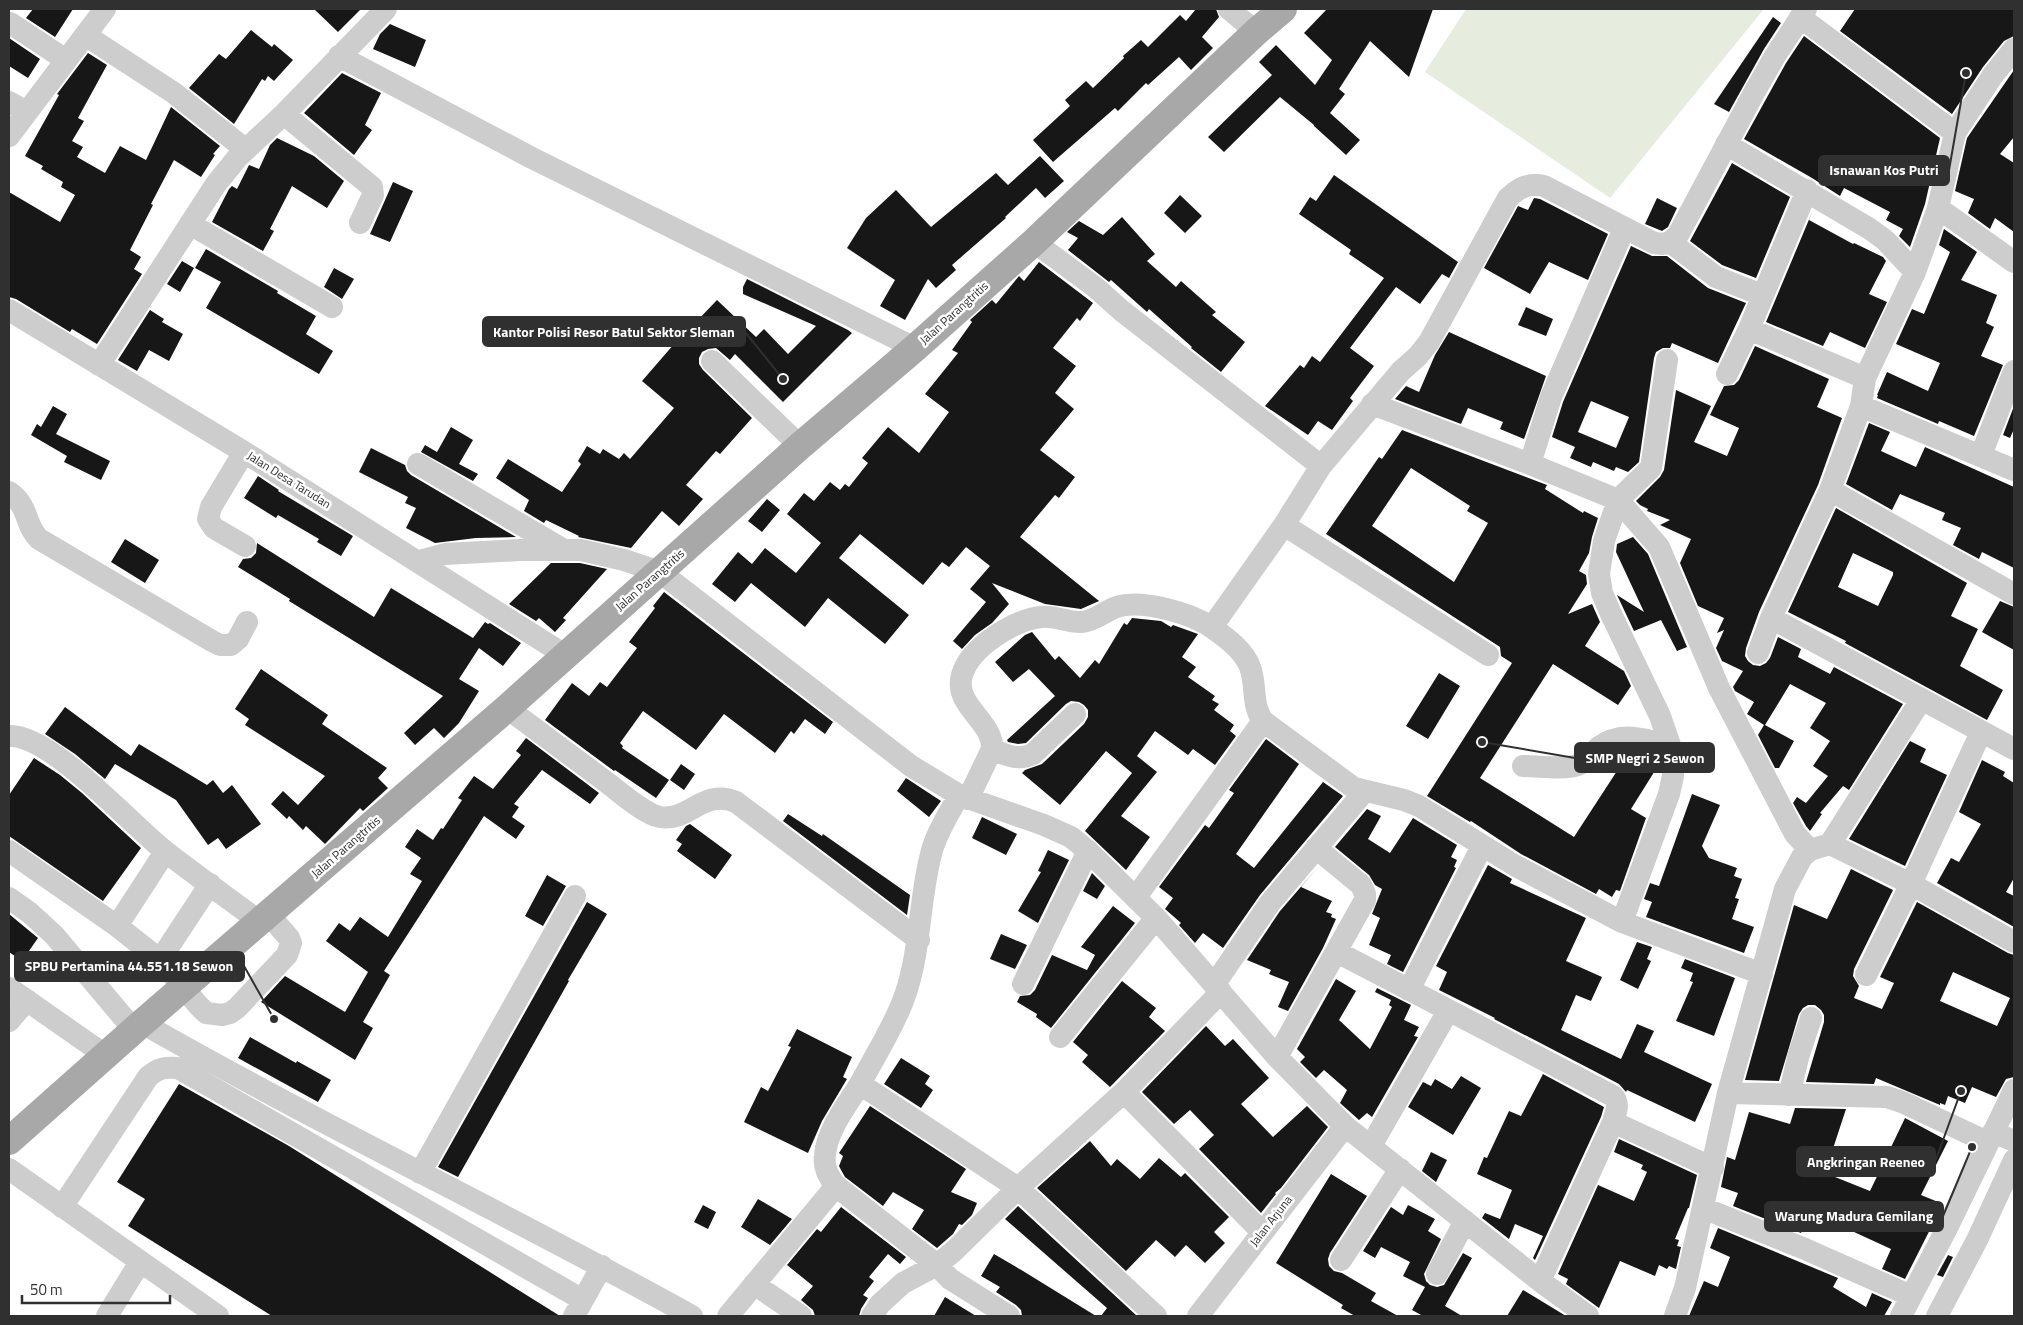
<svg xmlns="http://www.w3.org/2000/svg" width="2023" height="1325" viewBox="0 0 2023 1325" font-family="'Titillium Web',sans-serif">
<style>
.garden{fill:#e6eddf}
.building{fill:#171717;fill-rule:evenodd}
.lines{fill:none;stroke-linecap:round;stroke-linejoin:round}
.minor{stroke:#cdcdcd;stroke-width:22}
.major{stroke:#a8a8a8;stroke-width:28}
.labels{text-anchor:middle;stroke-width:5;stroke-linejoin:round;paint-order:stroke}
.street-label{font-size:12px;fill:#303030;stroke:#fff}
.leader{fill:none;stroke:#303030;stroke-width:2}
.callout-dot{fill:#303030;stroke:#fff;stroke-width:2}
.callout{fill:#303030;stroke:#303030;stroke-width:2}
.callout-label{font-size:14px;text-anchor:middle;font-weight:bold;fill:#fff}
</style>
<rect width="100%" height="100%" fill="#fff"/>
<path class="garden" d="M1466,9H1764L1610,198L1425,72Z"/>
<path class="building" d="M33,9H73L55,37L26,18Z
M314,9H361L338,32Z
M1196,9H1216L1219,17L1202,37L1213,48L1191,70L1179,57L1148,85L1146,83L1118,111L1115,108L1053,162L1033,140L1070,106L1065,100L1086,81L1093,88L1124,58L1123,56L1141,40L1148,47L1180,15L1186,21Z
M1327,9H1433L1409,77L1370,41L1339,89L1345,94L1330,113L1360,140L1346,155L1314,126V125L1280,97L1224,152L1208,137L1272,75L1259,62L1276,45L1315,85L1332,60L1304,33Z
M1855,9H2014V36L2004,41L1983,67L1952,114L1840,31Z
M1773,17L1781,23L1764,49L1729,112L1714,104Z
M390,24L426,40L415,67L373,49L380,34Z
M251,30L272,47L274,44L293,60L274,81L268,76L265,81L262,79L234,124L189,88L219,54L226,59Z
M1804,36L1940,138L1925,204L1910,247L1899,236L1903,229L1886,220L1890,212L1844,188L1840,196L1812,178L1744,139L1786,63Z
M9,38L40,59L28,78L9,66Z
M88,53L107,65L78,118L84,121L72,141L83,147L77,157L105,173L120,146L146,160L171,107L220,146L213,154L215,155L201,177L174,160L151,204L153,205L130,250L141,257L134,269L142,274L97,344L72,329L70,332L16,299L9,297V192L60,222L75,195L61,187L63,182L41,169L43,166L25,156L59,95L57,94Z
M2014,70V137L2000,154L2014,163V232L1995,218L1990,229L1968,213L1974,199L1955,191L1967,138Z
M342,73L381,93L365,125L372,130L354,155L304,113Z
M277,138L314,156L344,181L327,208L292,186L270,229L274,231L263,251L212,222L229,189L232,186L237,189L249,165L259,169L270,145Z
M1040,156L1064,181L1045,198L1036,188L1005,217L1006,218L952,265L956,270L936,288L928,279L905,320L880,306L895,280L847,248L866,218L896,190L931,227L996,173L1008,185Z
M1732,163L1790,197L1756,278L1722,265L1690,241Z
M1334,175L1458,262L1449,278L1442,274L1420,304L1396,287L1350,348L1374,366L1350,398L1353,401L1332,430L1318,421L1308,435L1265,406L1300,365L1304,368L1312,356L1320,362L1384,278L1349,254L1351,250L1299,214L1310,197L1316,201Z
M393,182L413,191L390,242L370,234Z
M1180,195L1202,216L1185,233L1164,213Z
M1534,198L1540,199L1608,234L1588,280L1549,262L1530,294L1484,268L1518,206L1528,210Z
M1657,198L1677,208L1668,227L1662,231L1645,224Z
M1813,210L1809,220L1853,244L1854,243L1883,257L1886,261L1869,294L1887,302L1865,348L1830,332L1823,346L1766,322Z
M1122,217L1155,254L1147,261L1176,287L1181,281L1216,312L1212,315L1245,342L1221,372L1191,348L1192,347L1149,309L1147,312L1111,280L1109,282L1068,250L1078,238L1067,232L1079,221L1103,235Z
M1944,229L1977,252L1961,280L1997,295L1986,323L1994,327L1981,356L2003,365L1974,436L1939,421L1938,424L1877,398L1878,395H1877L1887,372L1928,391L1940,363L1896,344L1912,309L1924,314L1950,252L1939,245Z
M1631,246L1652,256H1667L1708,288L1746,303L1718,363L1672,343L1670,348H1663L1656,352L1654,358L1639,462L1628,472L1616,467L1614,471L1593,462L1591,467L1570,458L1575,447L1552,437L1563,402ZM1591,401L1629,417L1616,448L1578,432Z
M206,249L278,291L277,293L316,316L306,334L333,351L319,374L206,308L221,282L195,268Z
M182,261L194,268L180,292L167,284Z
M1039,262L1093,303L1080,321L1077,318L1053,348L1076,366L1055,393L1074,409L1040,450L1075,477L1059,498L1055,495L1020,537L1099,601L1081,609L1045,604L992,583L1009,604L992,623L975,635L962,649L953,641L986,602L970,589L990,566L966,547L949,567L942,562L923,585L860,534L839,558L909,615L885,644L828,598L805,627L751,583L735,602L712,584L738,552L752,564L765,548L796,573L821,543L787,514L804,493L814,501L830,482L840,490L845,484L849,487L868,463L862,458L888,427L919,453L949,412L925,394L958,353L952,350L972,322L970,320L992,300L996,304L1019,276L1024,281Z
M334,268L354,279L342,299L324,287Z
M747,279L848,330L852,333L783,402L735,354L730,360L716,348L708,349L702,352L699,358V364L703,370L752,418L720,454L716,451L686,485L703,499L679,526L662,511L631,548L578,537L579,536L546,520L544,523L524,511L529,500L496,478L508,459L562,492L581,464L578,461L587,446L600,454L603,449L619,459L624,453L630,459L674,408L642,381L694,321L696,322L717,300L756,337L764,329L788,354L816,326L743,294V287Z
M1526,307L1553,319L1546,336L1518,325Z
M150,310L164,319L162,322L183,334L169,361L149,350L137,371L118,360Z
M1449,332L1546,376L1524,439L1500,429L1503,422L1468,408L1461,424L1395,399L1406,386L1419,392L1435,355Z
M1755,346L1829,379L1817,407L1842,418L1818,485L1759,612L1746,648L1745,656L1748,661L1753,665L1760,666L1766,663L1770,658L1778,637L1801,649L1798,657L1830,674L1834,667L1903,704L1849,790L1843,786L1820,813L1822,814L1810,831L1806,826L1793,803L1797,797L1806,803L1828,776L1813,766L1830,741L1810,728L1826,703L1790,684L1765,725L1794,741L1779,768H1775L1758,735L1764,725L1747,714L1754,702L1735,691L1733,687L1743,671L1722,661L1716,648L1724,630L1717,633L1724,618L1698,606L1680,563L1691,539L1660,525L1670,520L1647,511L1648,509L1640,505L1636,501L1660,477L1664,470L1676,390L1711,406L1694,442L1727,456L1739,428L1710,415L1724,386L1734,385L1739,380Z
M53,406L67,414L56,434L110,461L101,480L64,462L67,456L31,435L37,424L41,427Z
M2014,406V429L2010,438L2003,435Z
M1869,423L1890,432L1881,451L1916,467L1925,447L2014,487V568L1982,552L1979,559L1953,545L1961,528L1942,520L1945,513L1900,494L1892,510L1846,484Z
M451,427L473,440L459,464L478,474L473,481L421,452L425,445L437,452Z
M1402,430L1547,485L1545,489L1583,513L1584,511L1598,518L1592,537L1589,553L1579,571L1586,575L1587,584L1568,614L1592,604L1600,622L1585,646L1624,671L1631,686L1618,705L1553,664L1480,778L1574,837L1630,751L1640,752L1656,762V769L1631,809L1646,818L1620,891L1616,890L1612,897L1599,889L1596,894L1521,854L1471,821L1470,822L1427,796L1512,663L1501,656L1500,647L1326,534L1379,457L1382,459ZM1411,468L1470,506L1467,511L1488,523L1454,582L1372,526Z
M371,448L405,465L407,471L411,475L516,537L476,538L435,543L406,528L416,508L405,503L408,497L359,472Z
M258,476L279,490L278,491L353,536L341,556L317,542L319,539L278,515L276,518L244,498Z
M767,499L780,510L762,532L748,521Z
M1836,508L1967,583L1951,616L1978,629L1960,666L2003,690L1987,720L1845,643L1846,641L1788,612ZM1853,553L1893,572V575L1878,606L1838,587Z
M1633,537L1648,554L1687,647L1677,651L1661,620L1634,631L1617,595L1644,612L1616,552L1617,544Z
M125,539L159,560L145,583L111,562Z
M257,543L374,617L391,588L473,638L485,622L488,624L490,623L521,643L503,666L479,648L459,679L479,691L459,723L444,738L434,728L415,745L404,733L443,696L289,601L290,599L238,567L243,559L251,558L256,553Z
M551,563H580L607,569L563,618L566,620L555,632L539,618L536,621L509,604Z
M664,592L833,722L825,734L805,719L794,734L791,731L775,753L724,714L696,750L643,711L620,743L623,746L622,748L669,780L656,798L615,770L614,771L545,720L572,683L589,696L600,682L607,687L637,648L629,642L655,608L653,606Z
M2000,601L2014,607V650L1982,632Z
M1132,618L1161,621L1171,627L1173,625L1198,634L1182,657L1196,667L1188,677L1215,696L1212,700L1219,704L1214,710L1234,725L1230,731L1236,736L1215,765L1193,749L1188,755L1155,731L1137,756L1157,772L1121,816L1150,837L1126,870L1085,831L1132,773L1106,751L1060,805L1022,773L1025,770L1042,764L1084,724L1088,717V710L1084,705L1079,702L1071,701L1066,704L1026,743L1018,744L1008,742L1007,740L1055,696L1029,669L1013,682L995,662L1025,635L1032,632L1055,660L1059,656L1080,678L1095,660L1099,664L1124,623L1127,625Z
M261,669L328,715L322,724L387,768L378,778L388,788L363,811L360,808L325,844L306,826L303,830L289,816L287,819L271,804L283,791L298,805L325,776L245,725L249,719L235,709Z
M1439,673L1460,686L1428,739L1406,726Z
M65,707L131,756L139,744L207,785L213,780L223,793L232,785L261,824L226,849L218,838L208,845L176,800L115,764L105,779L75,754L45,734Z
M526,738L599,793L590,804L542,770L514,804L519,807L512,817L525,826L516,839L484,816L384,971L390,975L363,1022L373,1028L355,1060L261,1002L285,976L345,1012L368,972L326,941L339,923L350,931L360,917L388,937L422,881L410,874L421,858L405,847L417,829L433,840L441,828L443,829L462,800L458,798L474,776L493,789L521,755L516,751Z
M1266,739L1299,764L1236,854L1254,868L1323,782L1343,796L1260,895L1223,948L1203,933L1195,943L1179,925L1181,923L1165,909L1173,898L1159,887L1205,825L1209,828L1234,793L1229,790Z
M1910,741L1926,749L1920,762L1947,775L1905,866L1849,839Z
M34,758L60,775L82,793L141,848L103,901L9,836V795Z
M1982,760L2005,772L2003,776L2014,783V878L2006,892L2014,896V927L1937,883L1951,858L1959,862L1981,824L1959,812Z
M681,764L695,774L684,790L670,780Z
M906,778L941,801L929,817L897,791Z
M1692,794L1720,805L1702,846L1709,858L1737,868L1734,876L1742,879L1735,898L1739,899L1732,919L1754,927L1744,953L1646,917L1652,902L1644,899L1650,883L1659,886Z
M1367,809L1381,816L1368,839L1390,853L1413,818L1457,845L1451,857L1457,860L1454,867L1456,868L1403,972L1387,964L1391,955L1369,945L1380,918L1372,914L1382,889L1375,885L1369,875L1335,847Z
M788,814L822,836L823,834L910,895L907,915L783,821Z
M982,817L1017,834L1006,855L972,838Z
M690,824L732,855L715,879L677,851L682,844L676,840L686,826Z
M1048,850L1069,860L1038,923L1018,911L1041,872L1038,871Z
M1488,865L1512,879L1510,883L1586,918L1566,961L1602,977L1591,1001L1576,995L1561,1030L1621,1059L1637,1024L1654,1031L1644,1052L1712,1084L1695,1122L1627,1090L1626,1092L1619,1084L1494,1019L1495,1018L1439,990L1447,972L1436,966Z
M1318,867L1301,887L1332,901L1326,912L1332,914L1331,917L1336,919L1323,948L1288,1011L1278,1007L1289,982L1269,974L1271,970L1247,960L1280,911Z
M1851,869L1893,890L1854,969L1853,976L1859,986L1854,998L1882,1009L1894,983L1880,977L1917,902L2008,953L2014,955V1077L2006,1079L1996,1097L1972,1087L1965,1103L1948,1096L1945,1105L1940,1103V1105L1876,1078L1874,1084L1806,1082L1824,1022V1015L1821,1010L1815,1005H1808L1803,1008L1799,1014L1779,1081L1745,1080L1794,905L1827,919ZM1953,972L2010,998L1997,1026L1940,1001Z
M1092,873L1105,886L1097,899L1083,891Z
M547,875L566,886L543,926L525,916Z
M587,902L607,914L568,980L569,981L458,1177L438,1167Z
M1113,906L1135,923L1051,1028L1036,1017L1037,1014L1017,1002L1020,996L1030,995L1035,990L1052,955L1087,970L1095,955L1081,947Z
M9,914L38,938L22,961L9,952Z
M1001,934L1027,945L1015,969L990,959Z
M1637,942L1652,947L1647,959L1651,961L1638,989L1620,980Z
M1685,959L1735,978L1714,1036L1676,1021L1693,982L1690,981L1693,973L1681,968Z
M1336,979L1356,991L1339,1020L1370,1049L1392,1007L1389,1005L1391,1000L1375,992L1377,988L1411,1005L1404,1020L1419,1027L1414,1036L1418,1037L1372,1117L1367,1113L1359,1120L1340,1103L1347,1090L1324,1070L1316,1078L1300,1062L1305,1057L1297,1049Z
M1122,981L1156,1008L1149,1017L1165,1031L1110,1087L1082,1062L1088,1055L1073,1042Z
M1206,1026L1225,1046L1233,1039L1269,1078L1241,1104L1273,1137L1307,1106L1328,1127L1281,1188L1275,1193L1276,1194L1261,1213L1199,1149L1214,1135L1190,1110L1174,1124L1142,1092Z
M797,1029L852,1057L843,1077L847,1079L822,1121L808,1153L744,1122L761,1087L768,1091L791,1047L788,1046Z
M250,1037L296,1063L297,1061L331,1080L318,1102L238,1058Z
M901,1058L930,1076L925,1084L933,1090L921,1108L884,1084Z
M1543,1074L1604,1107L1601,1117L1535,1260L1533,1258L1543,1236L1515,1224L1509,1239L1482,1218L1485,1213L1500,1219L1512,1190L1477,1174L1484,1157L1487,1158L1509,1111L1521,1116Z
M1461,1076L1481,1088L1453,1135L1408,1107L1423,1082L1431,1086L1435,1079L1452,1089Z
M179,1084L289,1146L560,1316H272L128,1226L145,1199L117,1182Z
M870,1106L966,1169L951,1192L977,1203L972,1215L962,1225L959,1224L953,1234L937,1248L912,1229L924,1210L893,1192L883,1206L845,1177L841,1170L839,1166L843,1156L839,1153Z
M1795,1108L1846,1109L1825,1173L1870,1191L1905,1118L1948,1141L1921,1195L1943,1204L1905,1279L1882,1269L1891,1249L1841,1226L1843,1222L1812,1208L1801,1233L1733,1206L1738,1193L1721,1187L1727,1157L1735,1160L1749,1112L1790,1124Z
M1619,1139L1697,1175L1689,1208H1688L1675,1239L1679,1240L1677,1246L1681,1247L1676,1269L1669,1266L1667,1269L1659,1265L1655,1276L1620,1261L1599,1308L1566,1284L1568,1279L1558,1274L1598,1185L1634,1201L1647,1172L1641,1169L1643,1165L1614,1152Z
M1090,1141L1111,1166L1117,1159L1140,1179L1159,1158L1181,1177L1185,1173L1229,1217L1214,1232L1225,1243L1205,1263L1186,1245L1175,1257L1156,1240L1126,1271L1037,1188Z
M1431,1152L1447,1160L1436,1182L1422,1171Z
M1331,1174L1367,1196L1330,1253L1328,1259L1329,1266L1334,1271L1342,1273L1376,1293L1371,1301L1398,1316H1355L1341,1308L1343,1305L1276,1263Z
M758,1199L792,1219L770,1245L741,1227Z
M703,1205L716,1212L708,1229L694,1222Z
M1408,1205L1435,1219L1428,1231L1441,1239L1424,1274L1426,1281L1430,1285L1437,1287L1444,1285L1463,1253L1472,1258L1445,1306L1462,1316H1423L1412,1310L1425,1287L1403,1276L1410,1262L1381,1247L1375,1258L1363,1251L1391,1207L1403,1215Z
M1018,1206L1137,1316H1101L1107,1308L1005,1219Z
M841,1207L906,1257L900,1264L888,1254L869,1277L874,1281L863,1295L868,1298L861,1309L859,1316H815L813,1310L801,1300L813,1286L787,1265L817,1229L821,1232Z
M1718,1228L1838,1278L1833,1287L1866,1307L1872,1293L1892,1302L1884,1316H1689L1704,1281L1718,1287L1730,1257L1710,1248Z
M994,1254L1023,1271L1096,1316H1022L1021,1310L1016,1305L996,1292L1000,1287L981,1276Z
M1948,1255L1953,1257L1943,1277L1937,1275Z
M1523,1290L1543,1302L1566,1316H1507Z
M945,1297L976,1316H934Z"/>
<g class="lines">
<path class="minor" d="M1229,9L1256,32
M1800,17L1955,133
M10,23L66,60
M85,35L174,93L245,149
M339,56L532,158L915,348
M9,102L27,112
M284,114L372,187L373,195L360,223
M9,136L105,9
M1726,144L1870,229L1885,240L1915,272
M1938,208L2014,262
M190,224L332,307
M1034,242L1095,287L1122,311L1321,466
M1670,242L1678,235L1755,91L1775,56L1806,9
M9,310L244,452L565,655
M1749,329L1865,378
M712,361L800,446
M99,365L216,184L238,157L284,114L386,9
M1727,374L1749,329L1807,190
M1372,404L1530,464L1618,500L1659,547L1719,688L1795,834L1810,850
M1861,406L2014,470
M244,452L211,507L208,519L214,528L245,546
M1981,455L2014,371
M418,464L564,550
M1530,464L1551,397L1624,229
M1830,490L2014,594
M9,492C30,507 24,524 39,539L212,641L220,645H231L238,639L247,622
M1284,525L1488,655
M419,561L445,554L520,550H581L624,560L660,572L911,766L959,795L1044,825L1071,837L1088,851L1156,918L1277,1057L1345,1126L1540,1281L1588,1316
M1771,618L2014,749
M1212,627L1284,525L1321,466L1401,371L1418,356L1429,342L1508,198C1520,187 1528,183 1544,186L1654,243L1663,244L1670,242L1716,277L1762,295
M1758,653L1771,618L1830,490L1861,406L1865,378L1915,272L1938,208L1955,133L1993,75L2014,49
M507,708C541,733 575,759 609,784C622,794 645,814 660,817C689,822 703,788 736,802L919,940
M9,736C51,734 131,825 166,852C197,876 229,899 260,922
M992,749C1006,755 1018,761 1033,754L1075,714
M1523,766C1540,766 1562,770 1578,765C1587,761 1592,753 1599,747C1623,730 1643,740 1670,745
M959,795C949,814 936,833 931,854C917,908 922,965 896,1017C885,1040 872,1062 860,1084C847,1105 827,1130 825,1155C823,1167 829,1178 836,1186L937,1265L950,1279L1009,1316
M968,799L992,749C994,721 953,706 962,675C970,647 1014,620 1041,617C1055,615 1068,623 1082,622C1096,621 1107,609 1120,606C1145,600 1194,614 1214,629C1228,639 1244,651 1250,667C1257,686 1251,704 1263,721L1354,788L1404,800L1419,806L1514,865L1622,922L1762,974
M1830,844L1921,700
M9,851L117,926L160,960L198,1005L206,1013L222,1015L230,1013L237,1008L287,955L291,943L289,938L269,915
M1136,897L1263,721
M9,898L30,913L54,935L134,1030
M1622,922L1669,794L1673,776V759L1670,745L1660,716L1611,614L1602,593L1599,574L1604,541L1618,500L1651,468L1667,360
M117,926L165,852
M1337,952L1613,1096C1620,1104 1616,1112 1613,1122L1540,1281
M160,960L210,884
M1866,975L1911,884L1981,732
M1023,984L1088,851
M1214,985L1270,903L1364,792
M9,988L105,1055
M1409,990L1482,846
M9,1021L27,1000
M142,1023C322,1126 510,1215 692,1316
M1060,1037L1156,918
M1277,1057L1365,900V894L1361,885L1316,848
M860,1084L1018,1188L1156,1316
M1124,1092L1262,1232
M1728,1093L1887,1097L1902,1102L1987,1142
M1789,1095L1799,1054L1811,1018
M1613,1122L1713,1168
M1993,1132L2014,1141
M1371,1146L1448,1011
M9,1169L218,1316
M420,1173L575,896
M62,1207L148,1077C158,1068 165,1067 178,1068L583,1300
M1703,1208L1805,1249L1911,1296
M1341,1260L1400,1169
M1437,1274L1465,1221
M754,1284L801,1316
M107,1316L140,1262
M574,1316L602,1266
M728,1316L836,1186
M872,1316L880,1304L903,1283L937,1265L954,1251L1018,1188L1124,1092L1221,992
M1198,1316L1345,1126
M1675,1316L1685,1288L1728,1093L1785,889L1802,857L1810,850L1830,844L1911,884L2014,942
M1901,1316L1947,1228L2014,1090
M1937,1316L1977,1240L2014,1160"/>
<path class="major" d="M9,1141L142,1023L507,708L800,446L915,348L1034,242L1256,32L1283,9"/>
</g>
<g class="labels">
<g class="street-label">
<text transform="translate(954 313) rotate(-42)" y="4">Jalan Parangtritis</text>
<text transform="translate(289 480) rotate(32)" y="4">Jalan Desa Tarudan</text>
<text transform="translate(650 580) rotate(-41)" y="4">Jalan Parangtritis</text>
<text transform="translate(346 847) rotate(-41)" y="4">Jalan Parangtritis</text>
<text transform="translate(1271 1221) rotate(-52)" y="4">Jalan Arjuna</text>
</g>
</g>
<path class="leader" d="M1966 73L1949 170M783 379L745 332M1482 742L1575 758M274 1019L244 966M1961 1091L1935 1162M1972 1147L1943 1216"/>
<g class="callout-dot">
<circle cx="1966" cy="73" r="5"/>
<circle cx="783" cy="379" r="5"/>
<circle cx="1482" cy="742" r="5"/>
<circle cx="274" cy="1019" r="5"/>
<circle cx="1961" cy="1091" r="5"/>
<circle cx="1972" cy="1147" r="5"/>
</g>
<g class="callout">
<rect x="1819" y="156" width="130" height="29" rx="5"/>
<rect x="483" y="317" width="262" height="29" rx="5"/>
<rect x="1575" y="743" width="139" height="29" rx="5"/>
<rect x="15" y="952" width="229" height="29" rx="5"/>
<rect x="1797" y="1147" width="138" height="29" rx="5"/>
<rect x="1765" y="1202" width="178" height="29" rx="5"/>
</g>
<g class="callout-label">
<text x="1884" y="175">Isnawan Kos Putri</text>
<text x="614" y="337">Kantor Polisi Resor Batul Sektor Sleman</text>
<text x="1645" y="763">SMP Negri 2 Sewon</text>
<text x="129" y="971">SPBU Pertamina 44.551.18 Sewon</text>
<text x="1866" y="1167">Angkringan Reeneo</text>
<text x="1854" y="1221">Warung Madura Gemilang</text>
</g>
<rect width="2023" height="1325" fill="none" stroke="#303030" stroke-width="20"/>
<path d="M22 1295v8h148v-8" fill="none" stroke="#303030" stroke-width="2.5"/>
<text x="30" y="1295" font-size="15" fill="#303030" stroke="#ffffff" stroke-width="4" paint-order="stroke">50 m</text>
</svg>
